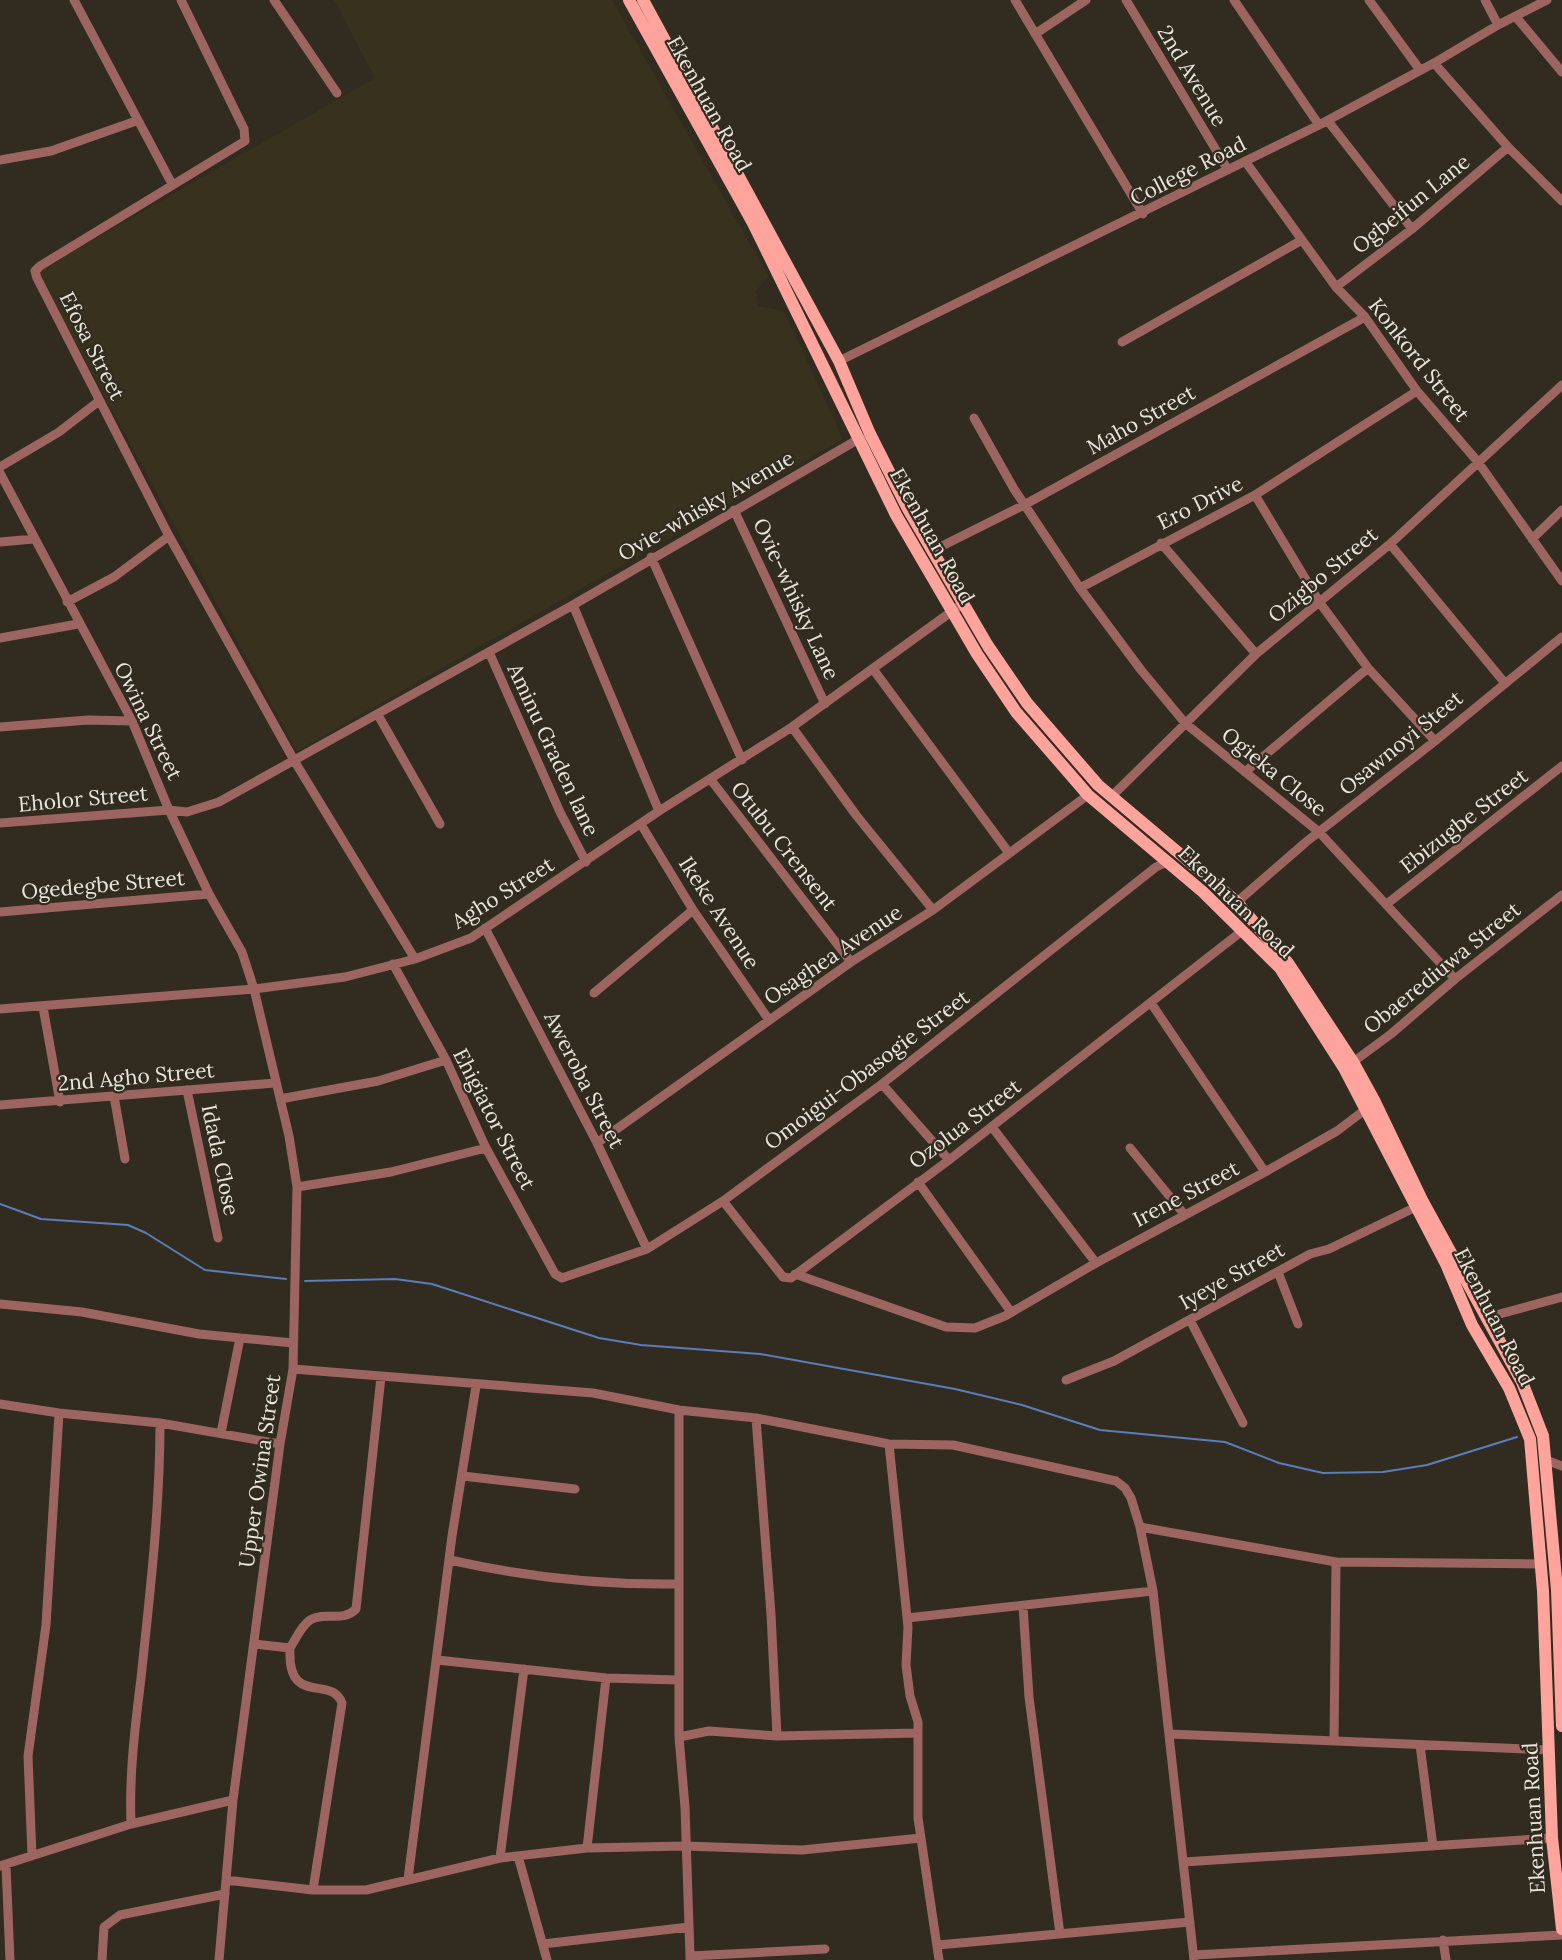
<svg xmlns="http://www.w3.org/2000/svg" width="1562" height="1960" viewBox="0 0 1562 1960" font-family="Lora,serif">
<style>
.built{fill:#38311d}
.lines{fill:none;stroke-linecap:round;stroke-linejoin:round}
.stream{stroke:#5b7dbb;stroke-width:2}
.minor{stroke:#9d6561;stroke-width:9}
.major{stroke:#ffa39d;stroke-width:12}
.labels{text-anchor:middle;stroke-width:4.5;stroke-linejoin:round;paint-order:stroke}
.street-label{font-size:21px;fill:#e9e6de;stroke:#312c1f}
</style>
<rect width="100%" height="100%" fill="#312c1f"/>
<path class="built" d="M334,0H612L768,276L756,291L759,306L784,311L843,439L297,751L37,272L375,78Z"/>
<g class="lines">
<path class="stream" d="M0,1204L41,1219L128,1225L146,1233L205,1270L286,1279
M305,1281L395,1279L432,1284L599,1338L641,1345L760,1354L955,1389L1022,1405L1100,1430L1225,1442L1279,1463L1323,1473L1383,1472L1427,1465L1517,1437"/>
<path class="minor" d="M74,0L172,184
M181,0L244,129L245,141L40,266L35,271L37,278L169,536L295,762L415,959
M274,0L337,93
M1015,0L1143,214
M1126,0L1228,170
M1234,0L1319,125
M1369,0L1420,70
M1485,0L1498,25
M1516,17L1562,72
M1035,34L1086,0
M1434,63L1508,147L1562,201
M1328,121L1412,229
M0,160L51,151L136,121
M1245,161L1336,287L1365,317L1417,391L1478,462L1562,581
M1336,287L1412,229L1508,147
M1122,342L1302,240
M839,361L1319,125L1434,63L1498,25L1547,0
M974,418L1014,489L1080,588L1141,670L1185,723L1319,832L1455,979
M0,467L59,432L99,401
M0,473L132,721L169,810L209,894L242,952L254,989L289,1136L297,1187L293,1369L280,1444L233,1800L219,1960
M1255,495L1320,603L1368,668L1435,741
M734,510L825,704
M1532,539L1562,510
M0,542L34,539
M1161,543L1256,654
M1390,544L1504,682
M932,551L1024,505L1365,317
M651,557L742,760
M1080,588L1255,495L1417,391
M67,602L114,577L169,536
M0,638L78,624
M489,652L560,812L586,862
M873,669L1009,853
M378,715L440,824
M0,727L88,720L132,721
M792,727L856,815L933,910
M1245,772L1368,668
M711,780L851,962
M1111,797L1256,654L1390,544L1562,385
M659,811L573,605L857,440
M0,823L169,810L187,812L219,802L573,605
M642,826L693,910L769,1020
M1237,902L1306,842L1435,741L1562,637
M1388,903L1562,766
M0,912L209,894
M485,928L597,1143L647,1249
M393,964L446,1060L486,1148L555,1274L562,1278L647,1249L723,1201L882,1084L1156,867L1167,862
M594,993L693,910
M1151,1003L1265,1172
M43,1007L60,1102
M0,1009L254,989L345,977L415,959L471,938L659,811L792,727L962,604
M1349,1065L1391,1034L1455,979L1562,895
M882,1084L949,1160
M187,1090L218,1238
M114,1096L125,1159
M280,1099L378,1081L446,1060
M0,1105L275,1083
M992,1127L1096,1263
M597,1143L851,962L933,910L1088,795
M1130,1148L1184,1214
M918,1182L1011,1312
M297,1187L391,1172L486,1148
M723,1201L783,1277L791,1278L949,1160L1242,931
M1278,1272L1298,1324
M795,1274L946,1327L975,1328L1005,1316L1096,1263L1265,1172L1337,1131L1370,1106
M0,1304L82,1312L199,1334L293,1343
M1485,1318L1562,1297
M1190,1320L1243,1423
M293,1369L593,1393L679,1410L756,1418L889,1444L953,1445L1116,1481L1125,1488L1131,1498L1140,1527L1153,1591L1194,1960
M1066,1380L1114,1361L1310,1254L1329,1249L1416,1207
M0,1404L59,1413L160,1423L280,1444
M679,1410V1737L685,1807L690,1956
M756,1418L771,1614L777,1736
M221,1433L240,1338
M889,1444L908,1627L906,1665L910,1696L918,1722V1818L939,1960
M1546,1460L1562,1466
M463,1476L575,1489
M1140,1527L1336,1562L1541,1564
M450,1560C525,1577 600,1585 677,1584
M1023,1606L1029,1697L1060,1934
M907,1618L1153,1591
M254,1644L290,1648
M437,1660L606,1678L678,1680
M1169,1734L1549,1750
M679,1737L709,1731L777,1736L918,1733
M1334,1741L1336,1562
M1420,1745L1433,1846
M131,1824C129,1775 135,1727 141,1678C150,1593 160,1508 160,1423
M587,1848L606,1678
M32,1856L28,1756L46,1625L59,1413
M518,1856L547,1960
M500,1858L524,1669
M1184,1862L1552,1838
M6,1865L10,1960
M0,1866L131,1824L233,1800
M408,1879L452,1536L476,1386
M226,1880L313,1890H366L500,1858L587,1848L685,1846L802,1850L921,1838
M313,1890L342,1703C331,1674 287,1708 290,1648C296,1639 301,1626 310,1620C326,1611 342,1623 356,1609L381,1377
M1443,1940L1446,1960
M543,1944L689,1927
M938,1945L1190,1922
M1194,1955L1562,1935
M102,1960L104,1927L120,1915L225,1894
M690,1960V1956L825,1949"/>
<path class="major" d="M629,0L753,223L896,515L977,654L1016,712L1088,795L1203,892L1280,968L1344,1068L1446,1264L1472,1325L1509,1388L1530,1439L1532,1462L1543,1591L1552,1838L1562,1929
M643,0L839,361L870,434L908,509L988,646L1027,703L1098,785L1237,902L1288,963L1353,1062L1375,1102L1423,1202L1522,1382L1543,1436L1557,1590L1562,1726"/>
</g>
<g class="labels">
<g class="street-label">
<text transform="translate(1192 76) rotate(59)" y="7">2nd Avenue</text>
<text transform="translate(709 104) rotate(61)" y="7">Ekenhuan Road</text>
<text transform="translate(1188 171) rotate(-27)" y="7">College Road</text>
<text transform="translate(1411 204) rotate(-39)" y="7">Ogbeifun Lane</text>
<text transform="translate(92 346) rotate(63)" y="7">Efosa Street</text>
<text transform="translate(1419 360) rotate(52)" y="7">Konkord Street</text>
<text transform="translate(1141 420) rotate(-29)" y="7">Maho Street</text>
<text transform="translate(1200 503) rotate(-27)" y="7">Ero Drive</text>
<text transform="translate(706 506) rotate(-30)" y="7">Ovie-whisky Avenue</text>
<text transform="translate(932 536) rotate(61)" y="7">Ekenhuan Road</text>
<text transform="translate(1323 575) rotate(-40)" y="7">Ozigbo Street</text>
<text transform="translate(796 599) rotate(65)" y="7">Ovie-whisky Lane</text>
<text transform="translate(148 721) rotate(64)" y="7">Owina Street</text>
<text transform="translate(1401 743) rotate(-39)" y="7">Osawnoyi Steet</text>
<text transform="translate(553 750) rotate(65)" y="7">Aminu Graden lane</text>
<text transform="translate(1274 772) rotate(39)" y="7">Ogieka Close</text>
<text transform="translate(83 799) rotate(-5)" y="7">Eholor Street</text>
<text transform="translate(1464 821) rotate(-38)" y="7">Ebizugbe Street</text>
<text transform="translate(784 846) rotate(52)" y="7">Otubu Crensent</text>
<text transform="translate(103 885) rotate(-5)" y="7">Ogedegbe Street</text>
<text transform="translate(503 893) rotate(-32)" y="7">Agho Street</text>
<text transform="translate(1236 902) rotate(44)" y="7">Ekenhuan Road</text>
<text transform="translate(719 913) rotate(57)" y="7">Ikeke Avenue</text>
<text transform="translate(833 955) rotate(-34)" y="7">Osaghea Avenue</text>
<text transform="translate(1442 968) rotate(-39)" y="7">Obaerediuwa Street</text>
<text transform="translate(867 1070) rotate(-37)" y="7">Omoigui-Obasogie Street</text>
<text transform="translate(136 1077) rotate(-5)" y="7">2nd Agho Street</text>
<text transform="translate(584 1080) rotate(63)" y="7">Aweroba Street</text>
<text transform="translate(494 1119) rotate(63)" y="7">Ehigiator Street</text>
<text transform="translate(965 1124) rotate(-37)" y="7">Ozolua Street</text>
<text transform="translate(220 1160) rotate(78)" y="7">Idada Close</text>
<text transform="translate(1186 1194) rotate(-28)" y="7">Irene Street</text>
<text transform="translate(1232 1276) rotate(-29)" y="7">Iyeye Street</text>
<text transform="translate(1494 1317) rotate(63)" y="7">Ekenhuan Road</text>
<text transform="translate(260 1471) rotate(-82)" y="7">Upper Owina Street</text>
<text transform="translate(1534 1818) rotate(-93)" y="7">Ekenhuan Road</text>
</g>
</g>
</svg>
